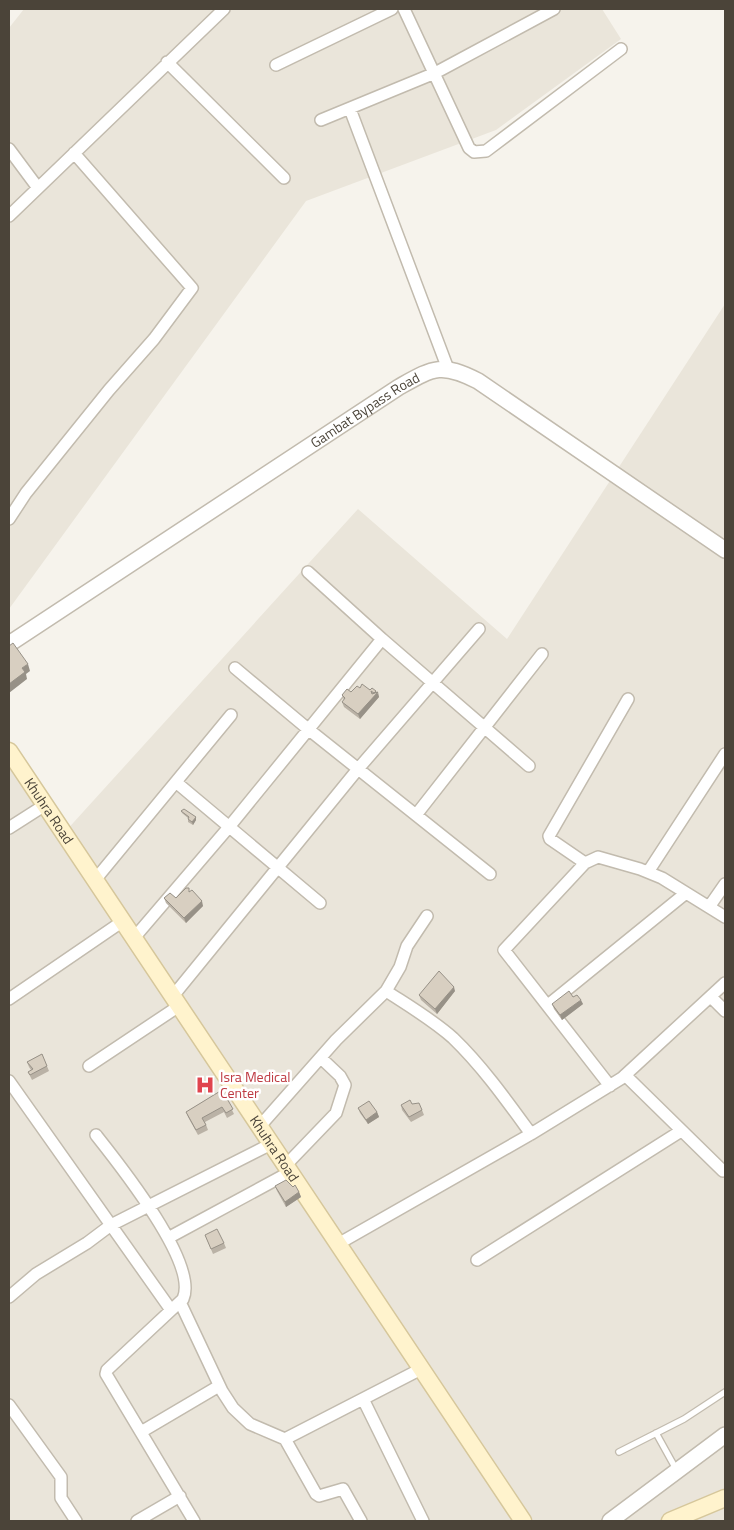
<svg xmlns="http://www.w3.org/2000/svg" width="734" height="1530" viewBox="0 0 734 1530" font-family="'Titillium Web',sans-serif">
<style>
.residential{fill:#eae5da}
.lines{fill:none;stroke-linecap:round;stroke-linejoin:round}
.service-casing{stroke:#c2bbae;stroke-width:8}
.minor-casing{stroke:#c2bbae;stroke-width:14}
.tertiary-casing{stroke:#c2bbae;stroke-width:18}
.secondary-casing{stroke:#d6c79b;stroke-width:19}
.service{stroke:#fff;stroke-width:5.5}
.minor{stroke:#fff;stroke-width:11}
.tertiary{stroke:#fff;stroke-width:15}
.secondary{stroke:#fff3cd;stroke-width:16}
.wall{fill:#bab2a6}
.shaded-wall{fill:#979187}
.building{fill:#d8cfc1;stroke:#979187}
.labels{text-anchor:middle;stroke-width:5;stroke-linejoin:round;paint-order:stroke}
.street-label{font-size:14px;fill:#4b4439;stroke:#fff}
.health-label{font-size:14px;fill:#be3a42;stroke:#fff;text-anchor:start}
</style>
<rect width="100%" height="100%" fill="#f6f3ec"/>
<path class="residential" d="M24,9H602L621,39L496,130L306,201L9,609V28Z
M725,304V1521H9V751L64,833L358,509L507,639Z"/>
<g class="lines">
<g class="service-casing">
<path id="service" d="M656,1433L676,1469
M619,1452L684,1419L725,1392"/>
</g>
<g class="minor-casing">
<path id="minor" d="M404,9L469,148L474,152L486,151L621,49
M167,62L284,178
M276,65L392,9
M350,109L448,369
M321,120L435,73L554,9
M9,149L38,188
M9,216L224,9
M9,519L26,493L109,390L154,339L192,288L74,153
M308,572L382,639L529,766
M235,668L308,729L490,874
M628,699L549,836L550,839L585,863L598,857L640,869L662,878L725,917
M177,783L320,903
M416,815L542,654
M9,828L45,805
M585,863L504,950L610,1086
M648,872L725,754
M95,880L231,715
M709,907L725,884
M134,938L229,827L382,639
M386,991C409,1006 433,1020 453,1038C483,1067 507,1101 531,1134
M173,996L358,769L479,629
M711,997L725,1011
M9,999L123,921
M548,1005L686,893
M89,1066L179,1006
M625,1075L723,1171
M9,1081L171,1310
M260,1126L336,1040L386,991L400,967L407,946L427,916
M96,1135C119,1164 199,1264 183,1299L107,1370L106,1374L194,1521
M286,1165L336,1113L345,1085L340,1076L321,1058
M168,1238L290,1172
M338,1244L531,1134L622,1078L725,983
M477,1260L681,1131
M9,1297L36,1274L87,1243L111,1225L271,1144
M180,1302L222,1391L233,1408L250,1424L285,1439L316,1494L319,1496L343,1489L361,1521
M363,1399L423,1521
M9,1405L61,1477V1498L76,1521
M141,1432L219,1386
M285,1439L421,1369
M137,1521L180,1496"/>
</g>
<g class="tertiary-casing">
<g id="tertiary">
<path id="s1" d="M9,644L399,387C433,368 441,362 478,381L725,550"/>
<path d="M610,1521L725,1435"/>
</g>
</g>
<g class="secondary-casing">
<g id="secondary">
<path id="s2" d="M9,751L523,1521"/>
<path d="M670,1521L725,1498"/>
</g>
</g>
<use href="#service" class="service"/>
<use href="#minor" class="minor"/>
<use href="#tertiary" class="tertiary"/>
<use href="#secondary" class="secondary"/>
</g>
<path class="wall" d="M360,688L376,691L379,697L360,719L344,707L342,702L344,700L342,695Z
M181,811L196,820L193,825L188,822V818L182,813Z
M190,891L203,906L186,923L166,903L164,898H176Z
M455,991L437,1014L421,1000L419,995Z
M573,997L583,1004L562,1020L554,1009L552,1004Z
M42,1054L49,1071L32,1080L28,1072L31,1070L29,1067L27,1062Z
M222,1090L234,1114L227,1118L224,1112L205,1122L208,1130L198,1135L188,1117L186,1112Z
M412,1104L422,1110L424,1115L411,1122L402,1110L401,1105Z
M358,1108L377,1112L379,1117L368,1124L360,1113Z
M275,1186L293,1187L299,1192L301,1197L286,1207L277,1191Z
M205,1235L224,1243L226,1248L213,1254Z"/>
<path class="shaded-wall" d="M28,664L30,671L26,674L27,679L9,693V684L22,668Z
M376,691L377,694L378,692L379,697L360,719L358,714Z
M196,817V820L193,825L192,822Z
M202,901L203,906L186,923L184,918Z
M454,987L455,991L437,1014L435,1009Z
M581,1000L583,1004L562,1020L560,1015Z
M377,1112L379,1117L368,1124L366,1120Z
M299,1192L301,1197L286,1207L285,1202Z"/>
<path class="building" d="M13,643L28,664L22,668L25,672L9,684V646Z
M362,684L370,690L372,688L376,691L374,693L371,691L372,694L378,692L358,714L342,702L345,698L342,695L347,689L351,692L357,686L360,688Z
M184,809L196,817L192,822L188,819L189,817L181,811Z
M186,888H189V892L192,890L202,901L184,918L164,898L170,893L176,898Z
M439,971L454,987L435,1009L419,995Z
M569,991L573,997L577,995L581,1000L560,1015L552,1004Z
M42,1054L47,1066L30,1075L28,1072L33,1069L27,1062Z
M222,1090L233,1109L226,1113L222,1107L202,1118L206,1125L196,1130L186,1112Z
M410,1100L412,1104L419,1103L422,1110L409,1117L401,1105Z
M369,1101L377,1112L366,1120L358,1108Z
M286,1180L293,1187L295,1185L299,1192L285,1202L275,1186Z
M217,1229L224,1243L211,1249L205,1235Z"/>
<defs>
<g id="hospital-bare" transform="scale(1.5)"><path d="M-5-5h3v3.5h4V-5h3V5h-3V1.5h-4V5h-3Z" fill="#e0444e" stroke="#fff" stroke-width="2.5" paint-order="stroke"/></g>
</defs>
<g fill-rule="evenodd">
<use href="#hospital-bare" x="205" y="1085"/>
</g>
<g class="labels">
<g class="street-label">
<text dy="5" stroke="none"><textPath href="#s1" startOffset="426">Gambat Bypass Road</textPath></text>
<text dy="5" stroke="none"><textPath href="#s2" startOffset="72">Khuhra Road</textPath></text>
<text dy="5" stroke="none"><textPath href="#s2" startOffset="478">Khuhra Road</textPath></text>
</g>
<g class="health-label">
<text x="220" y="1082">Isra Medical<tspan x="220" dy="16">Center</tspan></text>
</g>
</g>
<rect width="734" height="1530" fill="none" stroke="#4b4439" stroke-width="20"/>
</svg>
